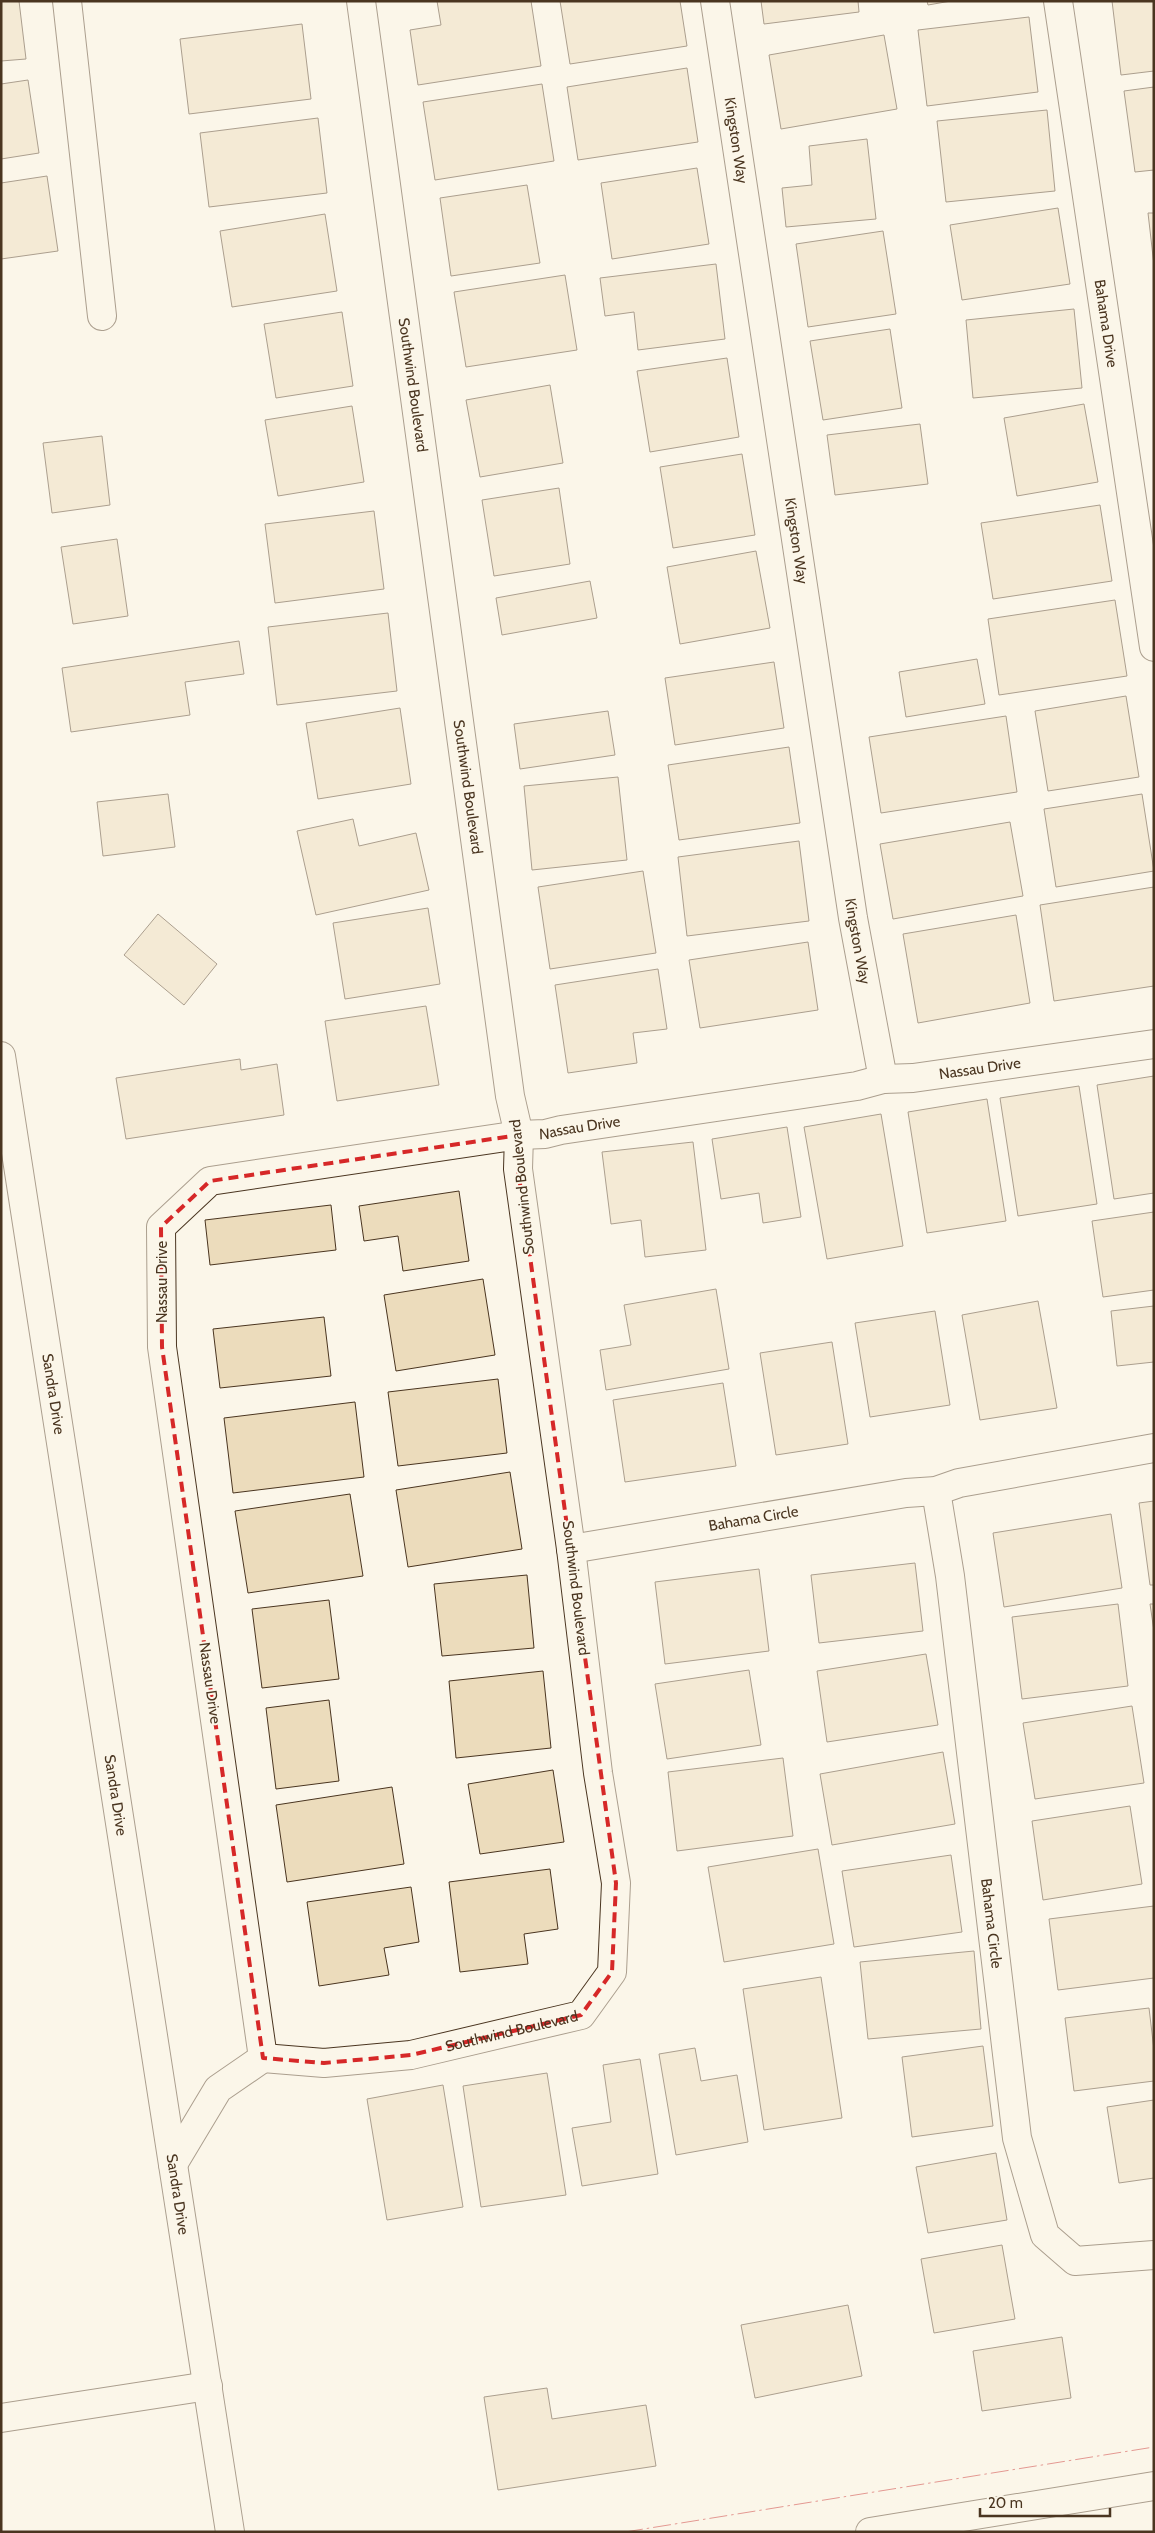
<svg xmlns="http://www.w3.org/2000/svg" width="1155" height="2533" viewBox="0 0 1155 2533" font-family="Cabin,sans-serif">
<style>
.building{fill:#ecdcbc;stroke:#4a3520}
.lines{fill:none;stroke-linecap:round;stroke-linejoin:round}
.minor-casing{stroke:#4a3520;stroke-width:30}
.major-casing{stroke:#4a3520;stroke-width:30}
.minor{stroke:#fbf6e9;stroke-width:28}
.major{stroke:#fbf6e9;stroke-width:28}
.power{stroke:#c62828;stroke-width:1;stroke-dasharray:18 4 2.5 4;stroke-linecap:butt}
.marked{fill:none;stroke:#d62828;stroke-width:4;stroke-dasharray:10 6;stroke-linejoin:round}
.labels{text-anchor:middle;stroke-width:4;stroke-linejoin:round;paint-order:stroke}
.street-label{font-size:15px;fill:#4a3520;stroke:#fbf6e9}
</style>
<rect width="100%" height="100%" fill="#fbf6e9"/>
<path class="building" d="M1,1H19L26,59L1,61Z
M437,1H531L541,66L418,85L410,30L441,25Z
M560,1H680L687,46L570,64Z
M761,1H858L859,12L764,24Z
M927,1H951L928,5Z
M1112,1H1154V71L1121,75Z
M1029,17L1038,92L927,106L918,30Z
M302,24L311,99L189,114L180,39Z
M884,35L897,109L781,129L769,55Z
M687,68L698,142L578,160L567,87Z
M28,80L39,153L1,159V84Z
M542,84L554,161L435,180L423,102Z
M1154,87V170L1135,172L1124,91Z
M1047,110L1055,191L946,202L937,121Z
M318,118L327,193L209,207L200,133Z
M867,139L876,219L786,227L782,188L812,185L809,146Z
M697,168L709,244L612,259L601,183Z
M47,176L58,251L1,259V183Z
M527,185L540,263L451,276L440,198Z
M1058,208L1070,284L962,300L950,225Z
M1148,213H1154V265Z
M325,214L337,291L232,307L220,231Z
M883,231L896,314L808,327L796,244Z
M716,264L725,339L638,350L634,312L605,316L600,278Z
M565,275L577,350L466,367L454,292Z
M1074,309L1082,388L973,398L966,320Z
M342,312L353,386L276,398L264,324Z
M890,329L902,408L823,420L810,341Z
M727,358L739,437L650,452L637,371Z
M550,385L563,463L480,477L466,400Z
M1084,404L1098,482L1017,496L1004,418Z
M352,406L364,482L278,496L265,420Z
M920,424L928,484L835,495L827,435Z
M102,436L110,505L52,513L43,443Z
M742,454L755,535L673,548L660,467Z
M559,488L570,564L494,576L482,500Z
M1100,505L1112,581L993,599L981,523Z
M374,511L384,589L275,603L265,524Z
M117,539L128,616L73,624L61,547Z
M756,551L770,628L680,644L667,567Z
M590,581L597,618L502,635L496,598Z
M1115,600L1127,676L999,695L988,619Z
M388,613L397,691L277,705L268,627Z
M239,641L244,674L185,682L190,715L71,732L62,668Z
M977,659L985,704L906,717L899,672Z
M774,662L784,728L675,745L665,678Z
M1126,696L1139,777L1048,791L1035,711Z
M400,708L411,784L318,799L306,723Z
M608,711L615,755L520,769L514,724Z
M1006,716L1017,792L881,813L869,737Z
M789,747L800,823L679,840L668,765Z
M618,777L627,860L532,870L524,786Z
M168,794L175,847L103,856L97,802Z
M1142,794L1154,871L1056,887L1044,809Z
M353,819L359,846L416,833L429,890L316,915L297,831Z
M1010,822L1023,896L893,919L880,844Z
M799,841L809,921L687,936L678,857Z
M643,871L656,953L550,969L538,887Z
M1154,887V986L1054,1001L1040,905Z
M428,908L440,984L345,999L333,923Z
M158,914L217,964L184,1005L124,955Z
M1016,915L1030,1003L918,1023L903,934Z
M808,942L818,1010L700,1028L689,960Z
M658,969L667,1029L633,1033L637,1063L568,1073L555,985Z
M426,1006L439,1085L337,1101L325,1021Z
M240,1059L241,1070L277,1064L284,1115L126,1139L116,1078Z
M1154,1076V1193L1114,1199L1097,1085Z
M1079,1086L1097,1204L1018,1216L1000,1098Z
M987,1099L1006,1221L927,1233L908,1112Z
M881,1114L903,1246L827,1259L804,1127Z
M787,1127L801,1217L763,1223L759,1193L721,1199L712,1139Z
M693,1142L706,1250L645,1257L641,1220L611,1224L602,1152Z
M459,1191L469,1261L403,1271L398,1236L364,1241L359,1206Z
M331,1205L336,1250L210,1265L205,1220Z
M1154,1212V1290L1103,1297L1092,1221Z
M483,1279L495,1355L396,1371L384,1295Z
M716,1289L729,1369L606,1390L600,1350L631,1345L624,1305Z
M1038,1301L1057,1408L980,1420L962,1315Z
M1154,1306V1362L1117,1366L1111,1311Z
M935,1311L950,1405L870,1417L855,1323Z
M324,1317L331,1376L220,1388L213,1329Z
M832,1342L848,1444L776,1455L760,1353Z
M498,1379L507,1453L398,1466L388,1392Z
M723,1383L736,1466L625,1482L613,1400Z
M355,1402L364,1477L233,1493L224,1418Z
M510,1472L522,1549L408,1567L396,1490Z
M350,1494L363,1576L248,1593L235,1511Z
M1154,1501V1585H1150L1139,1503Z
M1111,1514L1122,1588L1004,1607L993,1533Z
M915,1563L923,1631L819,1643L811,1575Z
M759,1569L769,1651L665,1664L655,1582Z
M527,1575L534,1648L442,1656L434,1584Z
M329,1600L339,1679L262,1688L252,1609Z
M1118,1604L1128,1686L1022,1699L1012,1617Z
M1150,1604H1154V1631Z
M926,1654L938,1725L827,1742L817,1671Z
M749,1670L761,1745L667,1759L655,1684Z
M543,1671L551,1748L456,1758L449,1681Z
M329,1700L339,1781L276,1789L266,1708Z
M1132,1706L1144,1783L1035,1799L1023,1723Z
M943,1752L955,1824L832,1845L820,1774Z
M783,1758L793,1836L677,1851L668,1772Z
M553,1770L564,1842L480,1854L468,1784Z
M392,1787L404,1864L287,1882L276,1805Z
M1130,1806L1142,1884L1043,1900L1032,1821Z
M818,1849L834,1944L724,1962L708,1867Z
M951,1855L962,1932L854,1947L842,1871Z
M550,1869L558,1929L524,1934L528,1964L460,1972L449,1882Z
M411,1887L419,1942L384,1948L389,1975L319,1986L307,1902Z
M1154,1906V1978L1058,1990L1049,1919Z
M974,1951L981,2029L868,2039L860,1962Z
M821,1977L842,2118L764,2130L743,1989Z
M1149,2008L1154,2050V2081L1074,2091L1065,2018Z
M983,2046L993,2126L912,2137L902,2057Z
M695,2048L701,2081L737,2075L748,2142L676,2155L659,2054Z
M640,2059L658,2174L582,2186L572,2128L611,2122L603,2065Z
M547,2073L566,2195L481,2207L463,2086Z
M443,2085L463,2207L387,2220L367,2099Z
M1154,2100V2178L1119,2183L1107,2107Z
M996,2153L1007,2220L928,2233L916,2167Z
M1002,2245L1015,2319L934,2333L921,2259Z
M848,2305L862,2376L755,2398L741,2325Z
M1062,2337L1071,2398L982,2411L973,2351Z
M547,2388L552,2419L646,2405L656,2466L498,2490L484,2397Z"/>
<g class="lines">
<g class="minor-casing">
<g id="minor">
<path d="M67,1L102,316"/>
<path id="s1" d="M715,1L853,918L883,1079"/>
<path id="s2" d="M1058,1L1154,647"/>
<path id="s3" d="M1,1056L230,2532"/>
<path id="s4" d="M936,1491L950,1576L1017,2138L1045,2235L1075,2261L1154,2255"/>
<path id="s5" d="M571,1549L906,1493L936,1491L959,1483L1154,1448"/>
<path id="s6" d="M263,2058L324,2063L411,2055L581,2015L612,1972L616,1883L598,1773L571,1549L518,1169L519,1135L510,1096L361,1"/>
<path id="s7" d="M263,2058L162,1347L161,1227L210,1181L519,1135L545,1134L561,1130L857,1086L883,1079L913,1078L1154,1044"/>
<path d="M173,2164L218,2089L263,2058"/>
<path d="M1,2418L208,2386"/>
</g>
</g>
<g class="major-casing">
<path id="major" d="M870,2532L1154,2486"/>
</g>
<use href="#minor" class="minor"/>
<use href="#major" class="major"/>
<path class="power" d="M625,2532L1154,2447"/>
</g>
<path d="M0 0H1155V2533H0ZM519,1135L518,1169L616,1883L612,1972L581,2015L411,2055L324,2063L263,2058L162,1347L161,1227L210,1181Z" fill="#fbf6e9" fill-opacity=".55" fill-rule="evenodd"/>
<path class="marked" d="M519,1135L518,1169L616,1883L612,1972L581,2015L411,2055L324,2063L263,2058L162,1347L161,1227L210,1181Z"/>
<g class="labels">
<g class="street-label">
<text dy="5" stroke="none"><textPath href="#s1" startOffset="141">Kingston Way</textPath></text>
<text dy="5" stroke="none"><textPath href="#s2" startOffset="326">Bahama Drive</textPath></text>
<text transform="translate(413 385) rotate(82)" y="5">Southwind Boulevard</text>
<text dy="5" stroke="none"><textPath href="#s1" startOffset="546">Kingston Way</textPath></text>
<text transform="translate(468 787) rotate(82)" y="5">Southwind Boulevard</text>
<text dy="5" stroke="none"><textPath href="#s1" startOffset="951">Kingston Way</textPath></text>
<text dy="5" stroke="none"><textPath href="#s7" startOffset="1684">Nassau Drive</textPath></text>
<text dy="5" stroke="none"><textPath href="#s7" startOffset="1279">Nassau Drive</textPath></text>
<text transform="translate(522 1187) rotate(-96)" y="5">Southwind Boulevard</text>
<text transform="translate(162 1282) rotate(-90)" y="5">Nassau Drive</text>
<text dy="5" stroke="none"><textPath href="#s3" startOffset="342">Sandra Drive</textPath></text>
<text dy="5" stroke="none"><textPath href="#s5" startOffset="185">Bahama Circle</textPath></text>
<text transform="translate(576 1588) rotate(83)" y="5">Southwind Boulevard</text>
<text transform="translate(210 1683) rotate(82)" y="5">Nassau Drive</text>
<text dy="5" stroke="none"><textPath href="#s3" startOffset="748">Sandra Drive</textPath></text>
<text dy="5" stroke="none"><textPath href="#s4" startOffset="436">Bahama Circle</textPath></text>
<text dy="5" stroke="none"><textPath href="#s6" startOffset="252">Southwind Boulevard</textPath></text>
<text dy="5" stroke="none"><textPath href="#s3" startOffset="1152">Sandra Drive</textPath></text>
</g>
</g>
<rect width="1155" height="2533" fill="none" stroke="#4a3520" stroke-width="5"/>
<path d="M980 2508v8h130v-8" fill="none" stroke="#4a3520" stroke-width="2.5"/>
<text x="988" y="2508" font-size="15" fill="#4a3520" stroke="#fbf6e9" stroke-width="4" paint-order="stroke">20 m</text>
</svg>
